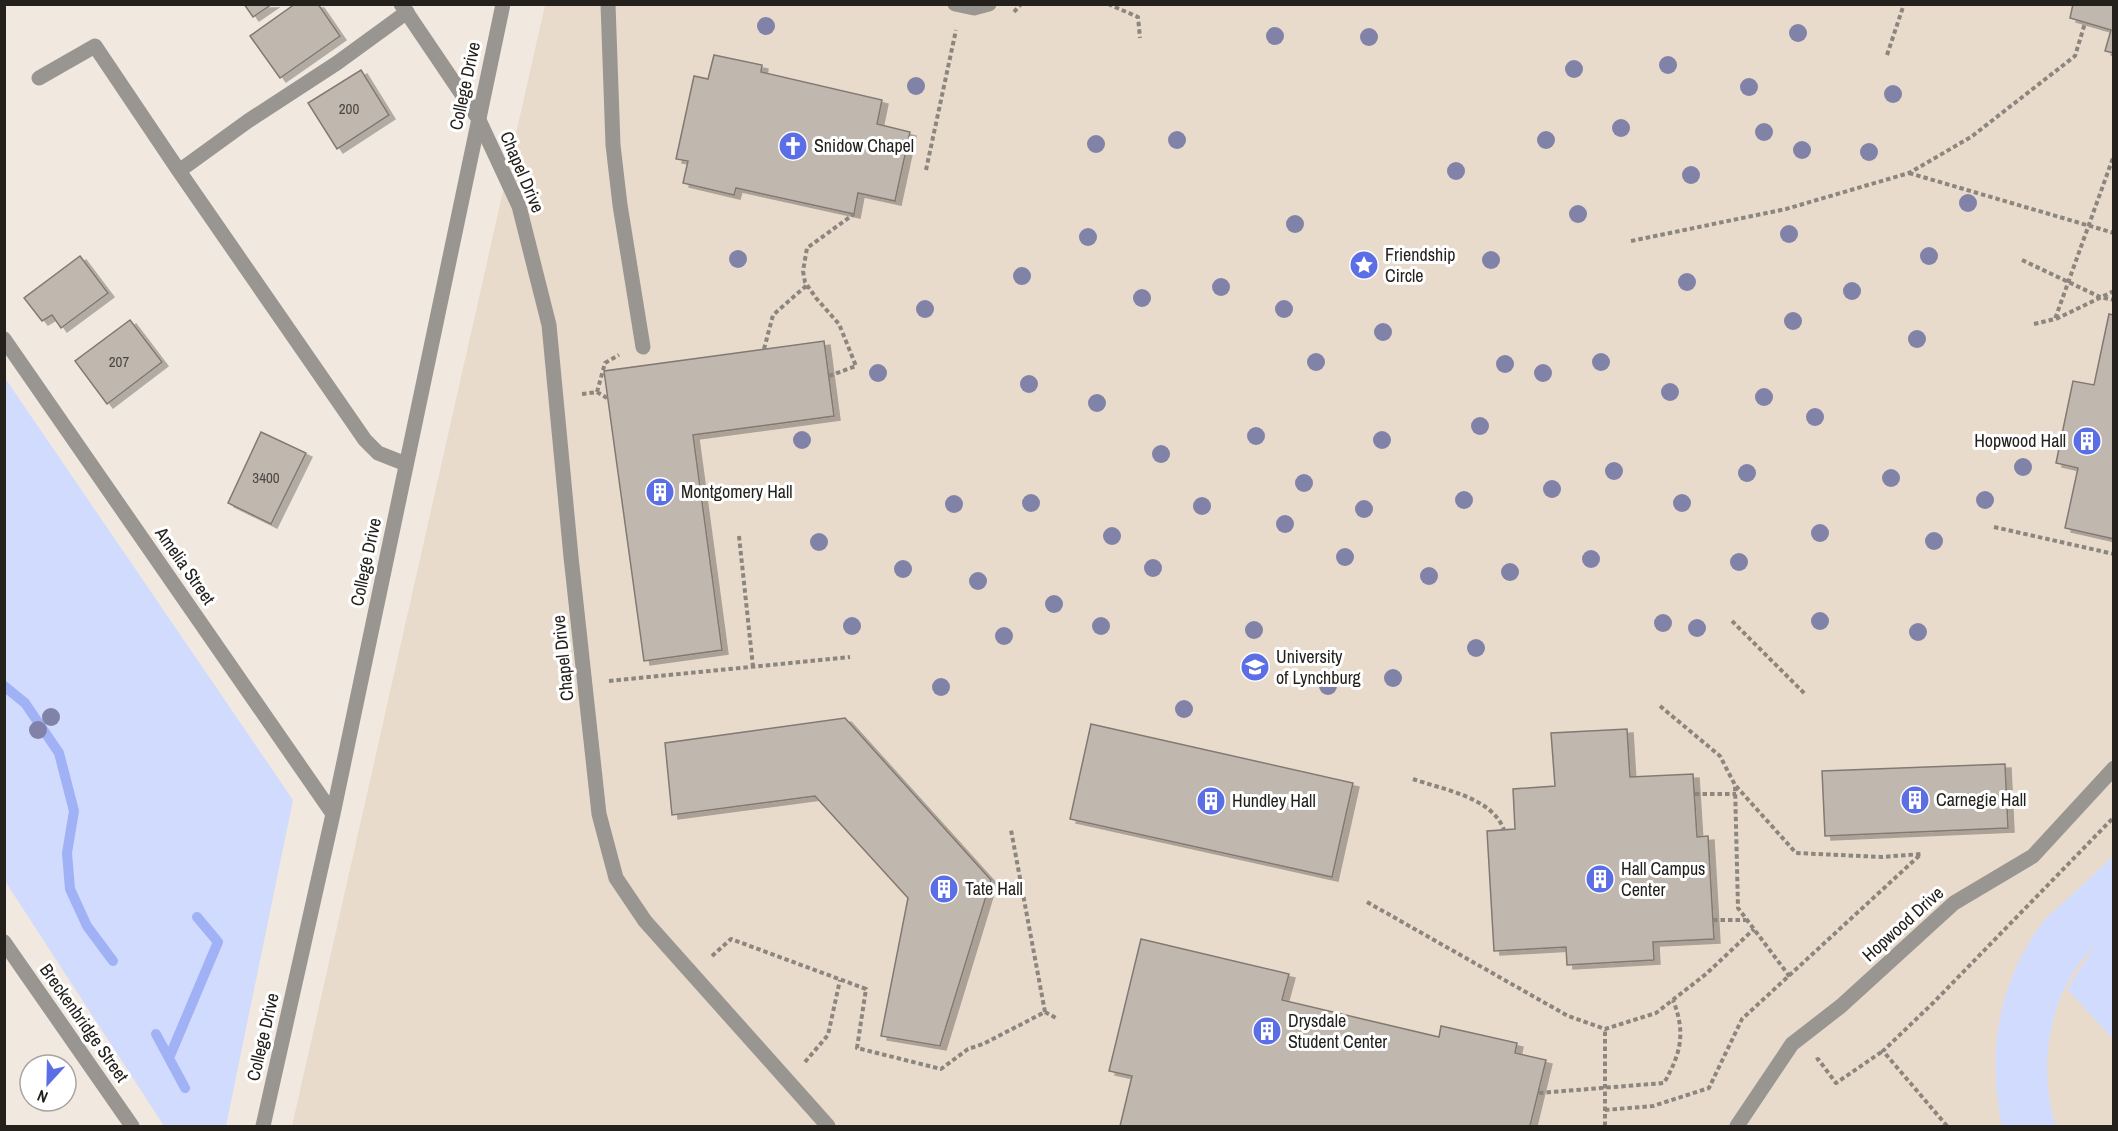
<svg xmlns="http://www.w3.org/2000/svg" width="2118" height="1131" viewBox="0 0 2118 1131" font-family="'Archivo Narrow',sans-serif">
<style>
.built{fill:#e9dbcc}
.green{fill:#d1dbfe}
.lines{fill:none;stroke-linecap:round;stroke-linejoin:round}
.stream{stroke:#a0b1f5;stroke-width:10}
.building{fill:#c0b7af;stroke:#827a72;stroke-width:1.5;filter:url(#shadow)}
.path{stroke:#8c867f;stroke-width:4;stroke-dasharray:4.5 3;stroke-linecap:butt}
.service{stroke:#999692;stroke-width:15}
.minor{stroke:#999692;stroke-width:15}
.tree{fill:#8182a7}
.labels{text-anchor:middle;stroke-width:6;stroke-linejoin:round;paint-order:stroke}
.number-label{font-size:15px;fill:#4b4642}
.street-label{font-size:18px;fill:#24211d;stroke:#fff}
.poi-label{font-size:18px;fill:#24211d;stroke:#fff;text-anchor:start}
</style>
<defs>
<filter id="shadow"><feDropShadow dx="6" dy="4" stdDeviation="0" flood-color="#0004"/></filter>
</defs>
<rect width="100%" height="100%" fill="#f1e9df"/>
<path class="built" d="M545,5H2113V1126H292Z"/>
<path class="green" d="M5,378L293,800L226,1126H164L5,881Z
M2113,856V1039L2067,989L2095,946C2048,989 2037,1069 2056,1126H2002C1987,1053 1997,983 2043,922C2049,914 2059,907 2066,900C2082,885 2098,871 2113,856Z"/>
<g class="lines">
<path class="stream" d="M4,686L25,703L59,753L74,811L67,853L70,889L87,926L113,961
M156,1034L185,1088
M169,1058L218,942L197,917"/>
</g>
<path class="building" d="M244,4H272L253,17Z
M295,4H318L340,36L280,78L250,36Z
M2073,4H2114V53L2105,51L2111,30L2070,18Z
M714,55L762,65L761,72L882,100L877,124L910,132L895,201L858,193L854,214L736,188L734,195L683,183L688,161L676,159L694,76L708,79Z
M361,70L389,115L337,149L308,103Z
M80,256L108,293L61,328L52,315L42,321L24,298Z
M2109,314L2114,315V539L2065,528L2078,468L2056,463L2073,381L2094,385Z
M130,320L162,362L107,404L75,361Z
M824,341L834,416L693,435L722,650L644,661L604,371Z
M261,432L306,453L271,524L228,503Z
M845,718L991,880L940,1046L881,1036L908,898L815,796L672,815L665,743Z
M1091,724L1353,783L1332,877L1070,819Z
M1627,729L1630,777L1693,774L1697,837L1708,836L1714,939L1653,942L1654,960L1567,965L1566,947L1494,951L1487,831L1515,829L1513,789L1555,786L1551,733Z
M2005,764L2008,828L1825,836L1822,771Z
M1141,939L1289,974L1282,1000L1439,1037L1441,1026L1517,1043L1515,1053L1546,1060L1530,1126H1120L1132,1076L1109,1071Z"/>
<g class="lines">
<path class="path" d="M1108,4L1138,17L1140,38
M1014,12L1021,4
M1887,55L1904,4
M926,170L956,30
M1909,173L2114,233
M1631,241L1786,209L1909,173L1971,137L2075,56L2085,23
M2022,260L2100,297L2114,300
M2056,319L2114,291
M2034,324L2055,319L2114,155
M764,349L773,315L807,285
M829,376L856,366L839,324L816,298L805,282L803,271L807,248L854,214
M597,392L605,363L619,355
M582,394L597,392L607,398
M1994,527L2114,554
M739,536L753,667
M1732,621L1806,695
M609,681L850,657
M1660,706L1720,756L1735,785L1738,908L1790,977
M1413,779C1444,790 1492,797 1504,830
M1695,794H1736
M1367,902L1568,1016L1605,1029L1656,1013L1706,974L1754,929
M1713,920H1746
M712,956L731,939L866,989L857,1048L941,1069L968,1049L983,1044L1045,1012L1011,830
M1045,1012L1056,1018
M1816,1060L1818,1059L1836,1083L1883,1051
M805,1062L828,1035L840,980
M1539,1093L1664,1083C1681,1053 1686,1033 1673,1000
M1605,1110L1653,1106L1709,1088L1742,1019L1921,854L1882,857L1796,853L1735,785
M1605,1126V1029
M1947,1126L1883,1051L1934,1002L2114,817"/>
<path class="service" d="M608,4L613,145L620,205L643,347
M955,4L974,8L989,4
M39,78L95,46L179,171
M478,118L519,206L549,325L571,557L599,814L616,878L645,921L828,1126
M406,464L378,453L365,440L179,171L248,121L337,63L407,12"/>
<path class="minor" d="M401,4L478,118
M4,339L333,814
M4,942L132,1126
M263,1126L333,814L503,4
M1737,1126L1792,1044L1841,1006L1954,903L2033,856L2114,768"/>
</g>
<g class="tree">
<circle cx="766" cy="26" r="9"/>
<circle cx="1798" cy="33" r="9"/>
<circle cx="1275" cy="36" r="9"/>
<circle cx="1369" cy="37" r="9"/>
<circle cx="1668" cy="65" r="9"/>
<circle cx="1574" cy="69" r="9"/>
<circle cx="916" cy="86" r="9"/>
<circle cx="1749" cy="87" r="9"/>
<circle cx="1893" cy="94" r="9"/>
<circle cx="1621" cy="128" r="9"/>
<circle cx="1764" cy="132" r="9"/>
<circle cx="1177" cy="140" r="9"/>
<circle cx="1546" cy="140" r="9"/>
<circle cx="1096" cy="144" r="9"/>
<circle cx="1802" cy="150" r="9"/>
<circle cx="1869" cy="152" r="9"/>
<circle cx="1456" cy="171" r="9"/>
<circle cx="1691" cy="175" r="9"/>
<circle cx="1968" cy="203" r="9"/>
<circle cx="1578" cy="214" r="9"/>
<circle cx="1295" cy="224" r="9"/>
<circle cx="1789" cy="234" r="9"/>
<circle cx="1088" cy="237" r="9"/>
<circle cx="1929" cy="256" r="9"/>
<circle cx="738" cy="259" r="9"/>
<circle cx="1491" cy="260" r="9"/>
<circle cx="1022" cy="276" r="9"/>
<circle cx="1687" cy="282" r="9"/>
<circle cx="1221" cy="287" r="9"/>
<circle cx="1852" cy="291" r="9"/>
<circle cx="1142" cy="298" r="9"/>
<circle cx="925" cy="309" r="9"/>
<circle cx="1284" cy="309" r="9"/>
<circle cx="1793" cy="321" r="9"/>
<circle cx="1383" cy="332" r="9"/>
<circle cx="1917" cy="339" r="9"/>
<circle cx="1316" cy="362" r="9"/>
<circle cx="1601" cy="362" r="9"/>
<circle cx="1505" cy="364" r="9"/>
<circle cx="878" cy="373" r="9"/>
<circle cx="1543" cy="373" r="9"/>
<circle cx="1029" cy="384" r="9"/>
<circle cx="1670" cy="392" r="9"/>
<circle cx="1764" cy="397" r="9"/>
<circle cx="1097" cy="403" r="9"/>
<circle cx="1815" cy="417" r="9"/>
<circle cx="1480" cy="426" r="9"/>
<circle cx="1256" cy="436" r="9"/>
<circle cx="802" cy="440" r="9"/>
<circle cx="1382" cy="440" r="9"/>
<circle cx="1161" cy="454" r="9"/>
<circle cx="2023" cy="467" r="9"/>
<circle cx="1614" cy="471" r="9"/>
<circle cx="1747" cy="473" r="9"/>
<circle cx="1891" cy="478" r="9"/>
<circle cx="1304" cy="483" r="9"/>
<circle cx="1552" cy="489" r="9"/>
<circle cx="1464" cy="500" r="9"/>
<circle cx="1985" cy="500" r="9"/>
<circle cx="1031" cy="503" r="9"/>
<circle cx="1682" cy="503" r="9"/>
<circle cx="954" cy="504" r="9"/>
<circle cx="1202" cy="506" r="9"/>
<circle cx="1364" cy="509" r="9"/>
<circle cx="1285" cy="524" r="9"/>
<circle cx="1820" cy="533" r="9"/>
<circle cx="1112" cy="536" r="9"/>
<circle cx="1934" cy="541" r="9"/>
<circle cx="819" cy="542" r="9"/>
<circle cx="1345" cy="557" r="9"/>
<circle cx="1591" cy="559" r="9"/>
<circle cx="1739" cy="562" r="9"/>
<circle cx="1153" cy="568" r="9"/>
<circle cx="903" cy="569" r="9"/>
<circle cx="1510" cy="572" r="9"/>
<circle cx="1429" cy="576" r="9"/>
<circle cx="978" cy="581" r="9"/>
<circle cx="1054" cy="604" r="9"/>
<circle cx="1820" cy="621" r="9"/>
<circle cx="1663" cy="623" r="9"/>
<circle cx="852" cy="626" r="9"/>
<circle cx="1101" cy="626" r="9"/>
<circle cx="1697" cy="628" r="9"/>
<circle cx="1254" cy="630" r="9"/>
<circle cx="1918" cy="632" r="9"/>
<circle cx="1004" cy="636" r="9"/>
<circle cx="1476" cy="648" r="9"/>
<circle cx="1393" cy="678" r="9"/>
<circle cx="1328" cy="686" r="9"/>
<circle cx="941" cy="687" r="9"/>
<circle cx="1184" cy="709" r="9"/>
<circle cx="51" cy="717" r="9"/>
<circle cx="38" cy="730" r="9"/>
</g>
<defs>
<g id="church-disc" transform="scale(1.5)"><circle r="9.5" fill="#5c6ee5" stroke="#fff"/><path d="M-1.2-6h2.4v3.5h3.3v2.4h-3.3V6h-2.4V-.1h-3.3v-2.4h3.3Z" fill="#fff"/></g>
<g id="sight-disc" transform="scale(1.5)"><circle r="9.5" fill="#5c6ee5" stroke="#fff"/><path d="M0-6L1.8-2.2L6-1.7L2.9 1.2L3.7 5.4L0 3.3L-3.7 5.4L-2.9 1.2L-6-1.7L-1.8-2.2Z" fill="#fff"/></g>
<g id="building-disc" transform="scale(1.5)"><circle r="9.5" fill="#5c6ee5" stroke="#fff"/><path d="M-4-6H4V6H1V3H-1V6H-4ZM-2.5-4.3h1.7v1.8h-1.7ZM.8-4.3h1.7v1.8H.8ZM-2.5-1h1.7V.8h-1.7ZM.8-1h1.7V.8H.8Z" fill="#fff"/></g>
<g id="university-disc" transform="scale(1.5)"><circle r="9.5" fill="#5c6ee5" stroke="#fff"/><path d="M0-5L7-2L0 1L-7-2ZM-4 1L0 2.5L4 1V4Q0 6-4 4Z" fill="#fff"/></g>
</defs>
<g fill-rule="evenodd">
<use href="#church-disc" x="793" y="146"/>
<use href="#sight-disc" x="1364" y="265"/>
<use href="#building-disc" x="2087" y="441"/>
<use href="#building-disc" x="660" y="492"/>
<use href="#university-disc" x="1255" y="667"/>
<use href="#building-disc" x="1915" y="800"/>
<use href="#building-disc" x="1211" y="801"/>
<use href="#building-disc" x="1600" y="879"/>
<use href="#building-disc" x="944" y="889"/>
<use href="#building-disc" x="1267" y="1031"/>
</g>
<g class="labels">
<g class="number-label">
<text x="349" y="114">200</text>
<text x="119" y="367">207</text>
<text x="266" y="483">3400</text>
</g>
<g class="street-label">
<text transform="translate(465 86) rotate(-78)" y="6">College Drive</text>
<text transform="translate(522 172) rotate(67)" y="6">Chapel Drive</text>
<text transform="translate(366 562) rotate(-78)" y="6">College Drive</text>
<text transform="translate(185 566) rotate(55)" y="6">Amelia Street</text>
<text transform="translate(563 658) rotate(-96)" y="6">Chapel Drive</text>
<text transform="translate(1903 924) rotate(-42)" y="6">Hopwood Drive</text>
<text transform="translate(84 1023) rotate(55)" y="6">Breckenbridge Street</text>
<text transform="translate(263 1037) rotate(-77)" y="6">College Drive</text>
</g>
<g class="poi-label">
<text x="814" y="152">Snidow Chapel</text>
<text x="1385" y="261">Friendship<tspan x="1385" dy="21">Circle</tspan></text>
<text x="2066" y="447" text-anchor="end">Hopwood Hall</text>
<text x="681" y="498">Montgomery Hall</text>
<text x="1276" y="663">University<tspan x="1276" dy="21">of Lynchburg</tspan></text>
<text x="1936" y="806">Carnegie Hall</text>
<text x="1232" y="807">Hundley Hall</text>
<text x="1621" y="875">Hall Campus<tspan x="1621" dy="21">Center</tspan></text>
<text x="965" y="895">Tate Hall</text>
<text x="1288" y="1027">Drysdale<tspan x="1288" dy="21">Student Center</tspan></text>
</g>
</g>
<rect width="2118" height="1131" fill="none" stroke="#24211d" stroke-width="12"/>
<g transform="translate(48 1083) rotate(202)"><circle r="28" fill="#ffffff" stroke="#a7a6a5" stroke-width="1.5"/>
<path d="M0-4.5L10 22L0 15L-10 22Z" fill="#5c6ee5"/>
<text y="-9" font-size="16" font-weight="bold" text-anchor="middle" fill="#24211d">N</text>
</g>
</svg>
